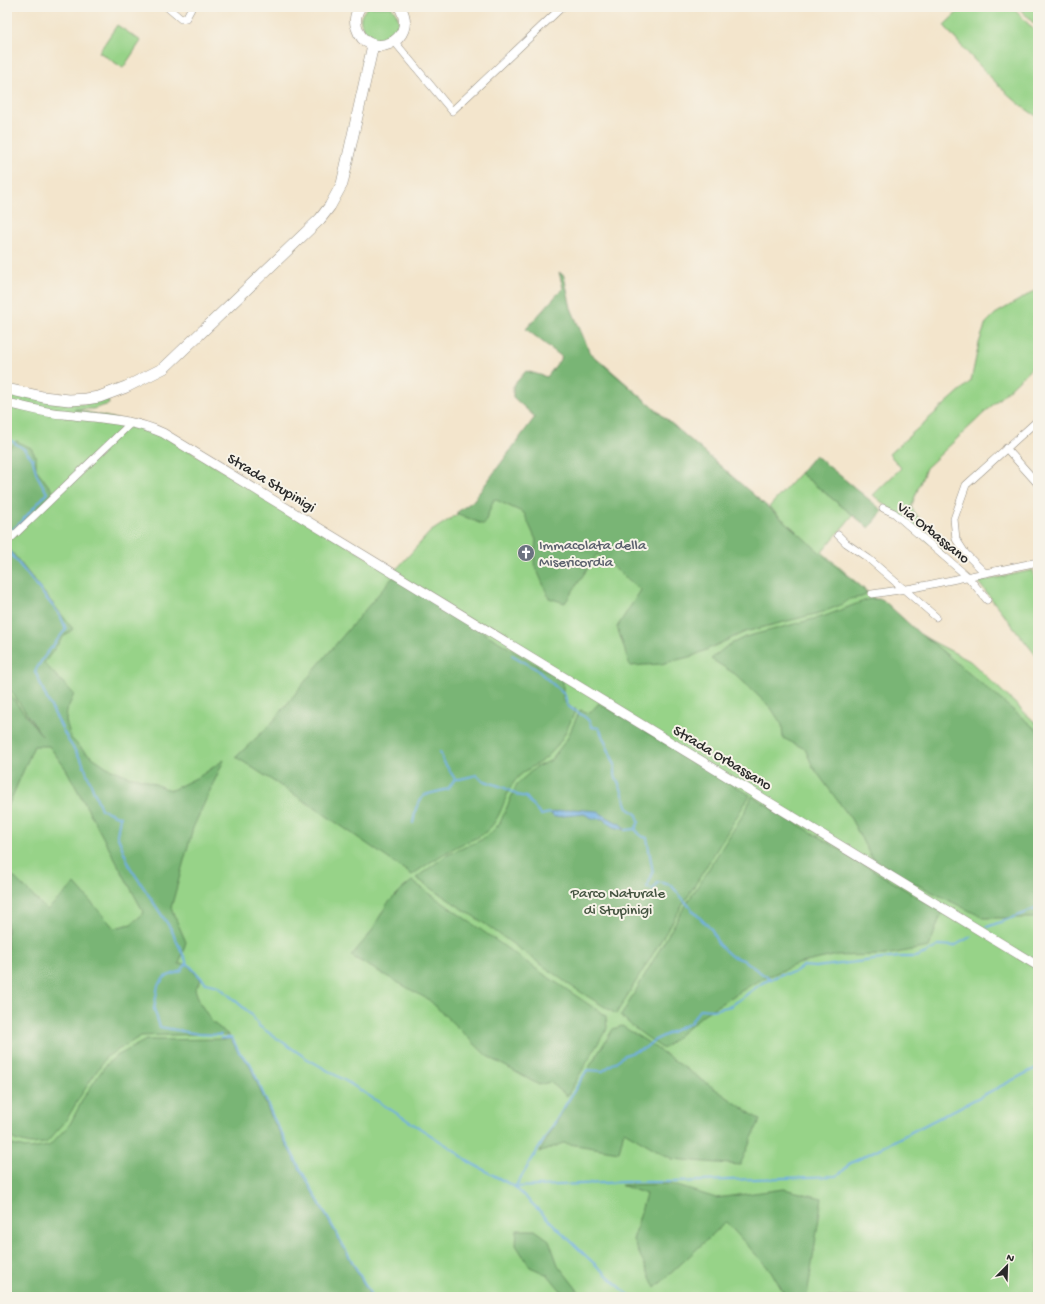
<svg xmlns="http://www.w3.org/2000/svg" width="1045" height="1304" viewBox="0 0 1045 1304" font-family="'Gochi Hand',sans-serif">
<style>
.green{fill:#97d388;stroke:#617f5a}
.forest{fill:#79b574;stroke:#527050}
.water{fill:#70afe3;stroke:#4e6d87}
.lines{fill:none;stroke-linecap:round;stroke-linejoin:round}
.stream{stroke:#70afe3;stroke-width:2}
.minor-casing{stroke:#8f887c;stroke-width:8}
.secondary-casing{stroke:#8f887c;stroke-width:10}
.primary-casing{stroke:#8f887c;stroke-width:12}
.minor{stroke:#fff;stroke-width:7}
.secondary{stroke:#fff;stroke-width:9}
.primary{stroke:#fff;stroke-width:11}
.labels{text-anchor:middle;stroke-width:4;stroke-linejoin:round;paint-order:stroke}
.street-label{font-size:15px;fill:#2b2b2b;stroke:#f7f3e8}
.worship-label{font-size:15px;fill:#5b616d;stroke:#f7f3e8;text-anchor:start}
.park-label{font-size:15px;fill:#465542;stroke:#f7f3e8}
</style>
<rect width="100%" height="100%" fill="#f7f3e8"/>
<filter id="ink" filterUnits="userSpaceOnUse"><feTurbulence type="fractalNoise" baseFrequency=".025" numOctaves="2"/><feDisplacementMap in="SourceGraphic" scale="8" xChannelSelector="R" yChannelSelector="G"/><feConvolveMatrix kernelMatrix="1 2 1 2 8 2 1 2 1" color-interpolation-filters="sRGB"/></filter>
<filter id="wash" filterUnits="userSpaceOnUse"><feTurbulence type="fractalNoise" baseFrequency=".012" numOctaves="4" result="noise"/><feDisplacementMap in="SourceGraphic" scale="16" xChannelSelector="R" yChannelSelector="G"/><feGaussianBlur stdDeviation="0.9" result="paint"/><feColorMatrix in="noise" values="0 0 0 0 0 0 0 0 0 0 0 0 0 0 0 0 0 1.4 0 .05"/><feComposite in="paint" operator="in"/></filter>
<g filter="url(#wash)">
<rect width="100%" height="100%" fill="#f3e5cc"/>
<path class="green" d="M368,7H391C398,13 402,25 396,33C394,36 389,39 386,41L369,39C362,26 355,19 368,7Z
M963,7H1012L1038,34V117C1016,104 998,85 981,67C968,53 955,40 944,25Z
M1018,7H1038V28Z
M117,25L141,41L123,68L99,52Z
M1038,289V362L926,468L911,507L943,553L873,495L901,468L889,454L971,381L979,343L986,323L995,314Z
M598,359L769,509L797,532L769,507L800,473L853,515L822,552L905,625L928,639L970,661L1038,725V1297H7V393L82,404L108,400L109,404L93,409H74L150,427L393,573L430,532L473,504L543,414Z
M1033,570L1038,593V658L978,582Z"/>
<path class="forest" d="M559,272L564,276L571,308L590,353L867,593L862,597L850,599L843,604L823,612L745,632L693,656L661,664L630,666L617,627L641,590L597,554L565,603L549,598L534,563L536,540L524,513L494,499L484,525L456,513L473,501L535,417L513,397V386L526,371L547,377L562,357L526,329L563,288Z
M16,441L31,448L36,457V469L54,493L7,538V451Z
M815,455L883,511L869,528L800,473Z
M7,546L73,629L64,636L44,663L74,694L67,710L66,721L71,738L85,752L107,767L128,776L146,780L164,788L172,790L200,776L224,760L193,828L171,908L186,942L179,964H187L201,980L195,989L200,1003L212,1022L230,1036L204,1034L141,1036L106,1057L81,1095L65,1122L46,1143L30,1144L15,1140L7,1135V870L47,910L75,884L114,928L131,924L144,913L66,769L49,746H34L9,804L7,806V691L42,736L7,685Z
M393,577L563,681V700L573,709H576C568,727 562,743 548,756C537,766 521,770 512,785C502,802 501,821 483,834C475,840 464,842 456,847C441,855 426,865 412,875L318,810L236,757L271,724L319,664Z
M869,599H882L920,634L928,639L1038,731V918H984L912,882L871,857L851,819L813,767L805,749L783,738L782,725L771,708L735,674L711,659L727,646L745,637L825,616Z
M599,703L750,795L616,1014L571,986L485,924L416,878L447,855L481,840L491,833L500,823L517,784L536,767L550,761L567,739L580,710L590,713Z
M752,796L942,912L929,947L885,955L833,956L797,964L756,982L704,1014L663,1049L633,1027L621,1016L682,911L746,810Z
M412,881L542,973L606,1016L607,1028L567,1096L550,1082L539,1085L487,1056L429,1000L351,956L369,935L387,904L401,890Z
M622,1026L646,1041L760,1120L740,1165L672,1159L624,1131L619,1152L563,1143L539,1153L570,1098L613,1029Z
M231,1039L238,1052L249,1064L272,1119L371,1297H11L7,1290V1141L12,1145L30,1149L49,1146L70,1124L84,1097L105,1066L115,1057L146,1040Z
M671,1184L716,1198L784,1189L822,1198L807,1297H786L771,1271L726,1222L655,1288L633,1240L646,1194L621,1185Z
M517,1230H535L549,1240L558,1265L583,1297H566L548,1275L530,1267L516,1245Z"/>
<path class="water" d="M572,809L597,811L603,815L620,824L626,830L614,827L603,819L592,818L584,814L554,817L550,813Z"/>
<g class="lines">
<path class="stream" d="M7,438L24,449L32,458L37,475L47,493L21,522L7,535
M7,549L60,615L66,629L44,657L35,671L47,699L68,740L82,761L101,809L120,817L117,835L130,867L171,929L187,963L206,983L218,986L251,1014L259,1026L306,1058L349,1083L454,1150L469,1162L515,1187L586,1256L631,1297
M512,655L536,669L565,695L567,705C576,713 588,715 592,727L599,728L615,765L614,773L620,786L628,808L637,815L639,822L635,829L641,836L647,838L653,873L647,887L653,890L658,882L671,885L694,912L712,930L718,944L731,956L743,960L771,980
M440,752L444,762L455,779H460L477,775L482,780L505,788L517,795L526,797L541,815L550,813
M413,823L416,808L424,795L448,789L455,779
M626,830L635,829
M987,927L1038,908
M187,963L181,971L165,977L158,985L154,1009L160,1027L198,1034L221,1035
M221,1038H232L239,1052L250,1063L273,1117L296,1161L372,1297
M515,1187L587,1070L603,1071L625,1055L645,1048L653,1041L690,1023L700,1009L713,1010L731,1006L762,983L782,974L793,973L803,966L815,967L899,957H915L926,953L940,945L954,946L972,936
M515,1187L625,1182H674L836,1176L844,1170L849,1164L1038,1067"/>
</g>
</g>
<g filter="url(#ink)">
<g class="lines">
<g class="minor-casing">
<path id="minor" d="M167,7L181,19L186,18L192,7
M394,41L452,111L562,7
M1006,448L1038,484
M883,508L894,513L968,577L987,600
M838,535L846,543L869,559L936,617
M7,542L131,423
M985,573L965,553L956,539L954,519L966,485L1038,420
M872,594L913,588L1038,562"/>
</g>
<g class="secondary-casing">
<path id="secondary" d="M7,403C26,407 45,413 64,414C98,418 132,419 163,433L1038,966"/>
</g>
<g class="primary-casing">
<path id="primary" d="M360,7C356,13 354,21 357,28C367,62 420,42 400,7
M7,389L43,397L69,400L86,399L99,397L126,387L164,368L320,219L330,206L342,184L373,45"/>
</g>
<use href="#minor" class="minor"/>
<use href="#secondary" class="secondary"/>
<use href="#primary" class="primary"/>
</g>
</g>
<defs>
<g id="church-disc" transform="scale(0.9)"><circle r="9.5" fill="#6b7280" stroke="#f7f3e8"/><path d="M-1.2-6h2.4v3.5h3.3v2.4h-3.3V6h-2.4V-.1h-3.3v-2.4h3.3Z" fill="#fff"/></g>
</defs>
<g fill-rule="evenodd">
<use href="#church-disc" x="526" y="553"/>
</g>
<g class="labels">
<g class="street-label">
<text transform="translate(272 482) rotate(31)" y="5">Strada Stupinigi</text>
<text transform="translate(934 532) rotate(39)" y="5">Via Orbassano</text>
<text transform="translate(723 757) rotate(31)" y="5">Strada Orbassano</text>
</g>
<g class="worship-label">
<text x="539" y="549">Immacolata della<tspan x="539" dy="17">Misericordia</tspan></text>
</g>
<g class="park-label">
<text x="618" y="897">Parco Naturale<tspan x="618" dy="17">di Stupinigi</tspan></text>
</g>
</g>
<rect width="1045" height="1304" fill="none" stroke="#f7f3e8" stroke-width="24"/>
<g transform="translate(1007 1266) rotate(23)" stroke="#f7f3e8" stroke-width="3" paint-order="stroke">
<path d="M0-3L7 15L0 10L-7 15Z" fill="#2b2b2b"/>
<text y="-6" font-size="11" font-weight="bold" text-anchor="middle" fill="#2b2b2b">N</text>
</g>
</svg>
